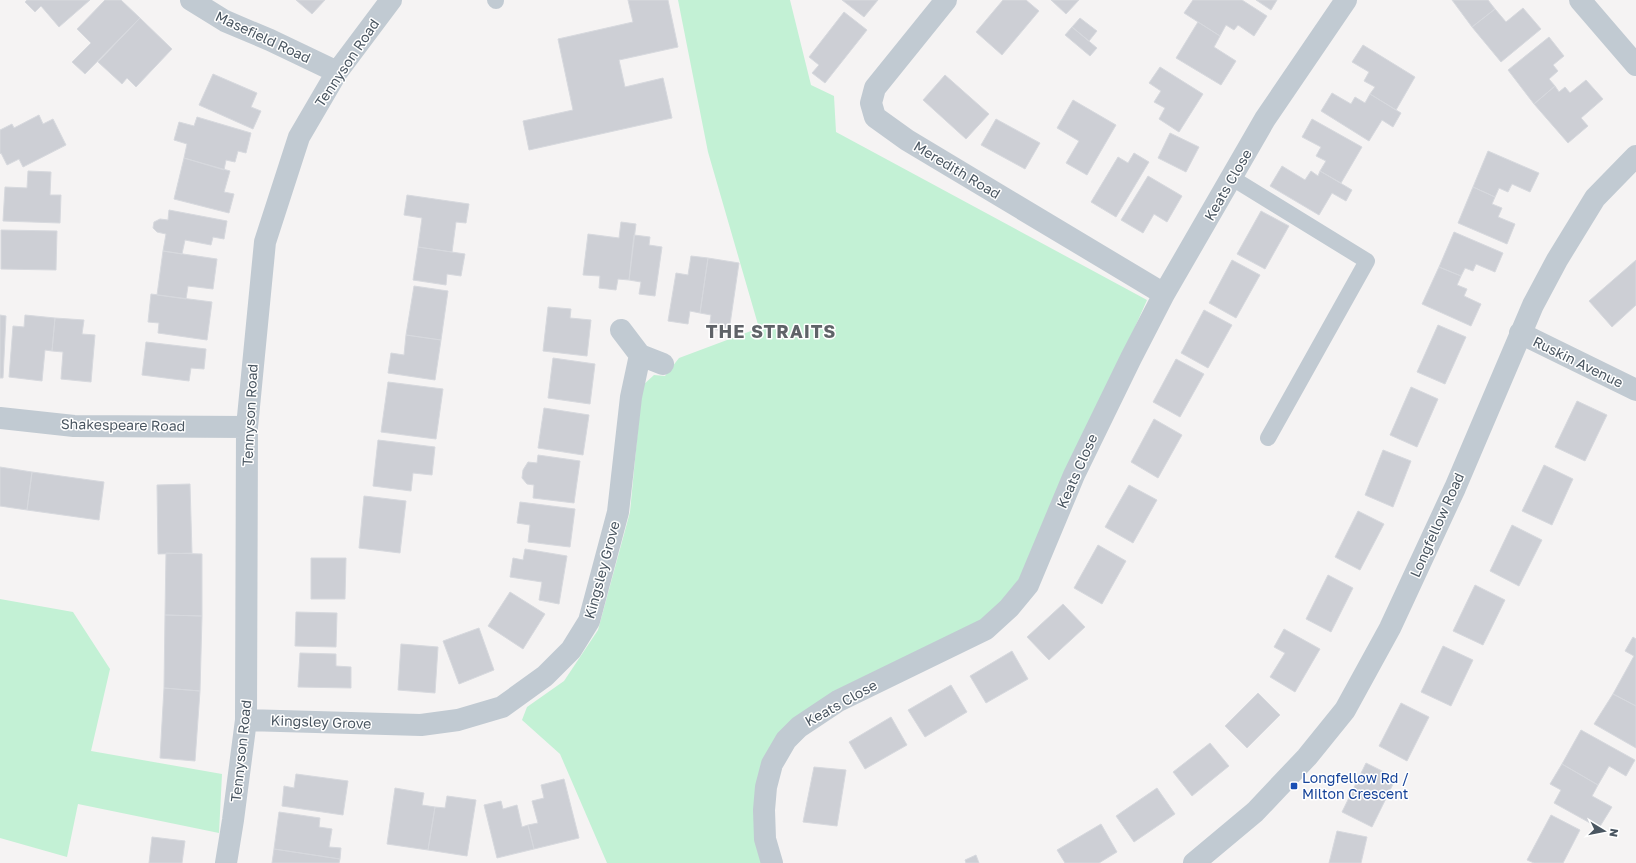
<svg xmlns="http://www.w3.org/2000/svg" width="1636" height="863" viewBox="0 0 1636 863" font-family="'Golos Text',sans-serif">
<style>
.green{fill:#c3f1d5}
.building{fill:#cdcfd5;stroke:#d7d9de}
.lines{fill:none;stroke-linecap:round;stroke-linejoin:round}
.lane{stroke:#c1cad2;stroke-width:16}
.street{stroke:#c1cad2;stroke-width:22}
.transit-dot{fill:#1a4fb4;stroke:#fff;stroke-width:1.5}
.labels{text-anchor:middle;stroke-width:3;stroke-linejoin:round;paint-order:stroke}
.street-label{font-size:14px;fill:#4a5661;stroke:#fff}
.transit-label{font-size:14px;fill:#164399;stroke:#fff;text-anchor:start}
.district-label{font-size:18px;font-weight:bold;letter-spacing:1px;fill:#5f6368;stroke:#fff}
</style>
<rect width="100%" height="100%" fill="#f5f3f3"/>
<path class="green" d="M678,0H790L811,85L834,96L836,132L1147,300L1021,584L978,624L783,729L762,863H607L560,754L522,720L527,707L564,681L598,630L630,512L642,386L654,375L665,376L679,358L759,328L708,152Z
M0,599L73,612L110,669L91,751L222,774L219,833L78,804L67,857L0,838Z"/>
<path class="building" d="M27,0H90L59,27L41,6L35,12L25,2Z
M105,0H121L140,18L85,74L72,62L91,43L77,29Z
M296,0H325L312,14Z
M628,0H668L678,47L619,60L625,87L663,78L672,118L529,150L523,121L573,110L558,39L633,22Z
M842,0H878L864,17Z
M1003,0H1026L1039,11L1002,55L976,32Z
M1051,0H1079L1066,14Z
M1193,0H1242L1267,16L1254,36L1238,25L1234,30L1226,25L1220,36L1184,13Z
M1256,0H1277L1271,10Z
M1452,0H1488L1495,9L1472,27Z
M1523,8L1541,29L1501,62L1472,27L1495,9L1506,22Z
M844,12L867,30L825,83L812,73L819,65L809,57Z
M140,18L172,49L136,87L127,78L122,84L98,62Z
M1080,18L1097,31L1089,41L1072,27Z
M1198,22L1220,36L1214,47L1236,61L1221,85L1176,58Z
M1072,27L1097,48L1090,56L1065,35Z
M1549,37L1564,56L1553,65L1558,71L1549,79L1555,86L1534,104L1508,70Z
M1363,45L1415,77L1396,110L1370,94L1375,87L1364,81L1369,72L1352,62Z
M1160,67L1203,94L1179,132L1159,119L1165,108L1154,102L1161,91L1149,83Z
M213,74L257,93L251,107L261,111L253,129L199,105Z
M945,75L989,114L966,139L923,100Z
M1586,80L1603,99L1581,118L1588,126L1568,143L1534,104L1555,86L1559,92L1565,87L1570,93Z
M1332,93L1351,104L1355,97L1365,103L1370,94L1401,113L1393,127L1382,120L1369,141L1321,111Z
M1073,100L1116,125L1087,175L1066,163L1079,141L1057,128Z
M39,115L43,124L53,119L66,145L23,167L19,159L7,165L1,153L0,154V130L12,124L14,128Z
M197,117L251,133L246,153L238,151L235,162L226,160L224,170L184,158L187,144L174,140L179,122L194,126Z
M996,119L1040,143L1025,169L981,145Z
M1312,119L1362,147L1341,183L1320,171L1326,161L1316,156L1321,147L1302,137Z
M1170,133L1199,147L1186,172L1158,158Z
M1488,151L1539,173L1530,192L1512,184L1508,192L1499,188L1495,197L1473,187Z
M1134,153L1149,162L1116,217L1091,202L1118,157L1128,163Z
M184,158L230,171L224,192L234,194L229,213L174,199Z
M1282,166L1305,180L1311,171L1318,176L1320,171L1352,190L1346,201L1332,193L1319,215L1270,186Z
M28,171L51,172L50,195H61L60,223L3,221L5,187L27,188Z
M1148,176L1182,196L1167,222L1154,214L1143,233L1121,220Z
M1473,187L1495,197L1492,204L1502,208L1498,217L1515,224L1507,244L1458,223Z
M407,195L469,204L466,223L456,222L452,252L418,247L422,218L404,215Z
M169,210L227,221L224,239L213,237L211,245L185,240L182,254L163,251L166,234L157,232L153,228L154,222L160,219L168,220Z
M1261,211L1289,226L1265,269L1237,254Z
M621,222L636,224L629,280L618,279L616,290L599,288L600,276L583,275L588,234L619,238Z
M1,230L57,231L56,270L1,269Z
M1454,232L1503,253L1495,272L1476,264L1473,271L1465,268L1461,276L1439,267Z
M634,235L650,237L649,245L662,247L655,296L639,294L641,282L629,280Z
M418,247L465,254L461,276L447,274L446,285L413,280Z
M163,251L217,259L213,289L188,286L186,299L157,295Z
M691,256L708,258L700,313L690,311L688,324L668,321L676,273L688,275Z
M708,258L739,263L729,331L709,329L711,315L700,313Z
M1232,260L1260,275L1236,318L1209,303Z
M1636,260V305L1612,327L1589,301Z
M1439,267L1461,276L1457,285L1467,289L1464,296L1481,304L1471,326L1422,304Z
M414,286L448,291L441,340L406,335Z
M151,294L212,302L207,340L158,333L159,323L148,322Z
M548,307L571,309L570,318L591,320L587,356L543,351Z
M1204,310L1232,325L1208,368L1181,353Z
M0,315L6,316L3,378H0Z
M25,315L55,318L52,351L45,350L42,381L9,377L13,326L24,327Z
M55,318L84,320L82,334L95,335L91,382L61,379L63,352L52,351Z
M1438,325L1466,337L1445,384L1417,372Z
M406,335L441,340L435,380L388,373L391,353L404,355Z
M146,342L206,349L204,369L191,368L189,381L142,375Z
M553,358L595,364L590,404L548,398Z
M1176,359L1204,374L1180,417L1153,402Z
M388,382L443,389L436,439L381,432Z
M1411,387L1438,399L1417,447L1390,435Z
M1577,401L1607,415L1585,461L1555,447Z
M544,408L589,415L583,455L538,448Z
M1154,419L1182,435L1158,478L1131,462Z
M378,440L435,447L432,475L413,473L411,491L373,486Z
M1383,450L1411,461L1393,507L1365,495Z
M538,455L580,461L574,503L533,498L534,485L527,484L522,478L523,470L528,462L537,463Z
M1544,465L1573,479L1552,525L1522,511Z
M0,467L32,472L27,510L0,506Z
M32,472L104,482L99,520L27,510Z
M190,484L192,553L158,554L157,485Z
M1129,485L1157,500L1133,543L1105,527Z
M364,496L406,501L400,553L359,548Z
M520,502L575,509L570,547L528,542L530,525L517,523Z
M1358,511L1384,524L1360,570L1335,557Z
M1512,525L1542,540L1519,586L1490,571Z
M1098,545L1126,561L1102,604L1074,588Z
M525,549L567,556L559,604L539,600L542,582L510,577L513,558L523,560Z
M166,553L202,554V616L165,615Z
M311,558H346L345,599H311Z
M1328,575L1353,588L1331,632L1306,619Z
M1475,585L1505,600L1483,645L1453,631Z
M510,592L545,614L523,649L488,626Z
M1063,604L1085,627L1049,660L1027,637Z
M296,612L337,613L336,647L295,646Z
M165,615L202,616L200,691L164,688Z
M479,628L494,670L459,684L443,641Z
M1284,629L1320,649L1295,692L1270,677L1285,653L1274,647Z
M1633,637L1636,639V706L1613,694L1634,656L1625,651Z
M401,644L438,647L435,693L398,690Z
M1443,646L1473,660L1451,706L1421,692Z
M1012,651L1028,679L986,703L970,676Z
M300,653L336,654V666L351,667V688L298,687Z
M951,685L967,712L925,737L908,710Z
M164,688L200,691L195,761L160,758Z
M1258,693L1280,715L1247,748L1225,726Z
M1613,694L1636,706V748L1594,724Z
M1401,703L1429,717L1407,761L1379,746Z
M891,717L907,745L865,769L849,742Z
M1581,730L1635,760L1626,776L1609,766L1598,785L1562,764Z
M1210,743L1229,766L1192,796L1173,772Z
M1366,763L1396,778L1372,827L1342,812Z
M1562,764L1598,785L1592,796L1612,807L1599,828L1554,803L1561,790L1550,784Z
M814,767L846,770L837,826L803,822Z
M296,774L348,781L343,815L282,806L284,786L294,788Z
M564,779L579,838L534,849L528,825L538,823L532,801L544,798L541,785Z
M395,788L424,793L422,805L435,807L428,850L387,844Z
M1157,788L1175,814L1134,842L1116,816Z
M447,796L476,800L467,856L428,850L435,807L445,808Z
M501,801L503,809L517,805L522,827L528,825L534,849L497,858L484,805Z
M279,812L320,818L319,827L332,829L329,847L341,848L340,859L274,849Z
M1551,815L1580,830L1563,863H1534L1527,860Z
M1101,824L1117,852L1099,863H1065L1057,850Z
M1337,831L1367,837L1361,863H1329Z
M152,837L185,841L182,863H149Z
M274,849L340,859L339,863H272Z
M976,855L979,863H966L965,860Z"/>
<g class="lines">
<path class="lane" d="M495,0L496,1
M1232,178L1367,261L1268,438"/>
<path class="street" d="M191,0L225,21L270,40L337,72
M946,0L875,88L871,103L875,117L907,140L1164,294
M1580,0L1636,65
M621,330L640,355L663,364
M1520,333L1636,390
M0,418L74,426L247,427
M246,720L421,725L458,720L502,707L545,676L571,650L589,621L618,512L631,397L640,355
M226,863L233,820L246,720L247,427L265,242L299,137L337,72L391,0
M772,863L765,839L764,810L766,787L772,764L786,740L799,727L838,701L986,629L1009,608L1028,585L1074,475L1131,358L1164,294L1265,119L1346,0
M1194,863L1255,812L1307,757L1345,710L1390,628L1455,488L1533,305L1557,260L1595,198L1636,156"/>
</g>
<rect class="transit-dot" x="1290" y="782" width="8" height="8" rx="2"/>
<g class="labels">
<g class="street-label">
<text transform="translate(263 37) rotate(25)" y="5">Masefield Road</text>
<text transform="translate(347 63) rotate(-56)" y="5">Tennyson Road</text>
<text transform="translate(957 170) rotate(31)" y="5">Meredith Road</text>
<text transform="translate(1228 185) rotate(-60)" y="5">Keats Close</text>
<text transform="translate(1578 362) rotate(26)" y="5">Ruskin Avenue</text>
<text transform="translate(250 415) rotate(-87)" y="5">Tennyson Road</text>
<text transform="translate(123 425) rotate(1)" y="5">Shakespeare Road</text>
<text transform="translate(1077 471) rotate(-66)" y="5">Keats Close</text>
<text transform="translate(1437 525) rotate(-66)" y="5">Longfellow Road</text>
<text transform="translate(602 570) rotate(-75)" y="5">Kingsley Grove</text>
<text transform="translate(841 703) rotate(-29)" y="5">Keats Close</text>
<text transform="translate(321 722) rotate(2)" y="5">Kingsley Grove</text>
<text transform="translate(241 751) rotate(-84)" y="5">Tennyson Road</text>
</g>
<g class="transit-label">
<text x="1302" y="783">Longfellow Rd /<tspan x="1302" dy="16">Milton Crescent</tspan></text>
</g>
<g class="district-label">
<text x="771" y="338">THE STRAITS</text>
</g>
</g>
<g transform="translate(1604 831) rotate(100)" stroke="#ffffff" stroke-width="3" paint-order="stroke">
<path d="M0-3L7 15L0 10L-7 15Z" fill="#4a5661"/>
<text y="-6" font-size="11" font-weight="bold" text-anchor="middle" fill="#4a5661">N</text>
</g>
</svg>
